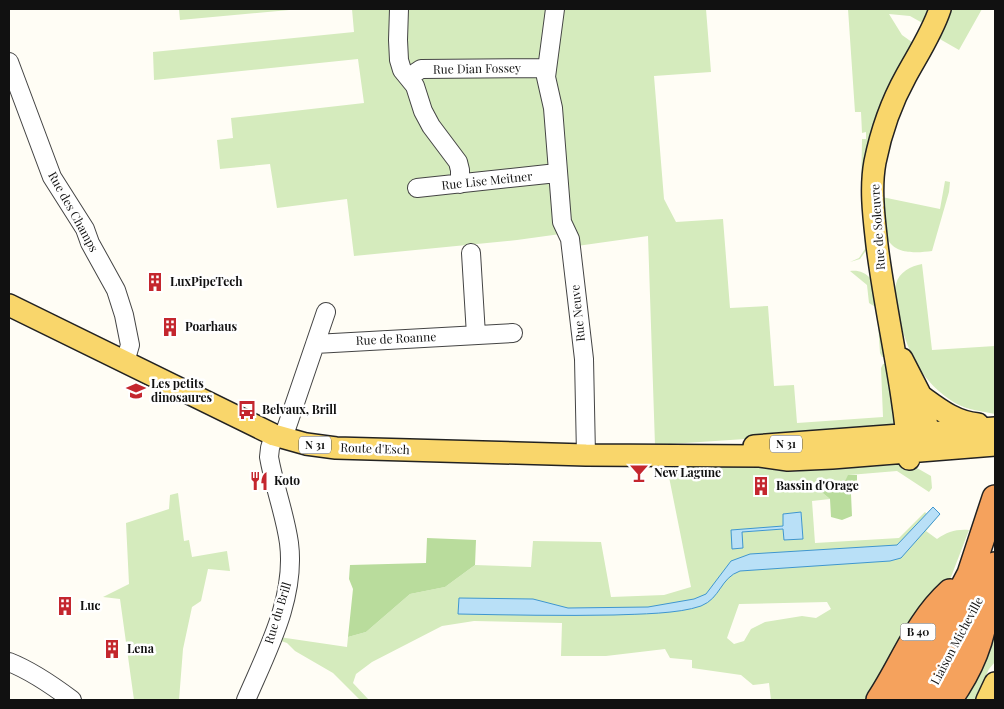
<svg xmlns="http://www.w3.org/2000/svg" width="1004" height="709" viewBox="0 0 1004 709" font-family="'Playfair Display',serif">
<style>
.green{fill:#d5ebbd;fill-rule:evenodd}
.forest{fill:#b9dc9c}
.water{fill:#b9e0f7;stroke:#3f96cf}
.lines{fill:none;stroke-linecap:round;stroke-linejoin:round}
.minor-casing{stroke:#444;stroke-width:20}
.major-casing{stroke:#222;stroke-width:24}
.highway-casing{stroke:#222;stroke-width:28}
.minor{stroke:#fff;stroke-width:18}
.major{stroke:#f9d66b;stroke-width:21}
.highway{stroke:#f5a25d;stroke-width:25}
.labels{text-anchor:middle;stroke-width:5;stroke-linejoin:round;paint-order:stroke}
.shield{fill:#fff;stroke:#585858;stroke-width:1}
.shield-label{font-size:11px;font-weight:bold;fill:#111}
.street-label{font-size:12px;fill:#111;stroke:#fff}
.poi-label{font-size:12px;font-weight:bold;fill:#111;stroke:#fff;text-anchor:start}
</style>
<rect width="100%" height="100%" fill="#fffdf5"/>
<path class="green" d="M179,9H236L237,10L238,9H300L180,20Z
M352,9H706L711,72L654,76L664,199L676,222L723,219L730,308L768,306L774,386L794,385L797,423L883,417L881,368L883,364H888L896,421L890,426L881,430L655,445L648,236L577,246L575,232L517,240L354,256L347,199L277,208L270,164L220,169L217,140L233,138L231,118L364,103L358,59L154,80L153,52L354,32Z
M848,9H933L926,25L910,16L889,14L902,35L916,45L875,130L871,134L869,139L872,146L867,249L860,259L850,262L859,258L865,249L861,193L862,139H866V132L862,133L861,112H855Z
M950,9H982L959,50L938,38Z
M945,181L950,182L949,192L932,251C917,253 893,255 887,237C883,227 884,208 882,197L940,209Z
M922,264L932,350L995,346V414C981,411 967,410 955,403C940,394 925,379 917,365C907,349 891,301 896,284C899,272 911,266 922,264Z
M850,271C858,270 865,272 871,279C877,287 884,343 887,357H882L880,353L877,308L869,303L867,285Z
M720,464H736L788,472L910,464L931,476L932,488L929,492L897,471L849,475L843,485L819,490L830,499L812,501L815,543L899,538L925,512L927,514L933,507L940,514L926,531L937,539C947,532 956,529 969,530L951,577L868,700H771L769,683L753,685L741,675L692,668V660L670,658L665,649L606,656H561L562,623L474,621L442,626L372,662L356,674L353,683L369,700H360L333,673L295,651L287,643L278,640L279,637L347,647L348,637L366,632L410,594L445,587L475,565L531,567L533,541L601,542L611,597L664,595L691,587L667,467ZM801,513L803,539L784,529L742,532L783,526V514ZM827,602L831,609L816,618L802,616L765,622L751,629L744,641L734,644L727,638L739,604Z
M178,493L184,541L189,540L192,557L227,551L230,571L208,569L201,601L192,607L183,649L179,700H134L120,599L103,597L129,584L126,523L169,509L170,495Z
M995,601V662L989,669L975,700H957Z"/>
<path class="forest" d="M848,475H857V481L851,494L852,516L842,520L831,517L830,499L819,490L823,484L843,485Z
M427,538L476,540L475,565L445,587L410,594L366,632L348,637L353,589L349,579L350,565L426,563Z"/>
<path class="water" d="M933,507L940,514L901,558L890,561L740,571C720,578 721,598 701,606C678,614 639,614 614,615C562,616 510,615 458,614L459,598L533,599L568,608L648,607L694,599L706,594L731,561L750,554L897,545Z
M801,512L803,539L784,540L783,529L742,532L743,548L732,549L731,530L783,526V514Z"/>
<g class="lines">
<g class="minor-casing">
<path id="minor" d="M399,9L398,40L399,60L402,70L415,86L423,111L431,126L458,162L460,170V184
M555,9L546,77L553,108L562,222L570,239L584,359L586,455
M9,62L52,177L85,229L90,243L116,290L124,315L130,345L125,362
M409,77L421,69L546,68
M417,188L557,173
M471,253L476,335
M315,344L513,333
M283,438L326,312
M9,662C32,671 52,685 72,700
M246,700C267,651 296,598 289,543C285,514 274,486 269,457L270,448L274,435"/>
</g>
<g class="major-casing">
<path id="major" d="M9,305L274,435L306,444L336,448L586,455L760,456L788,460L832,458L995,445
M902,359L921,396L926,419L927,433
M921,396C939,409 955,422 978,424
M754,446L995,428
M909,459C904,387 886,317 877,245C874,218 870,189 875,162C881,132 891,103 906,76C918,54 932,33 940,9
M987,700L995,683"/>
</g>
<g class="highway-casing">
<path id="highway" d="M879,700C903,664 917,622 950,592
M901,700L925,660L970,574L995,498
M924,700L943,671L989,581L995,565
M949,700C971,669 983,640 987,601"/>
</g>
<use href="#minor" class="minor"/>
<use href="#major" class="major"/>
<use href="#highway" class="highway"/>
</g>
<defs>
<g id="building-bare" transform="scale(1.5)"><path d="M-4-6H4V6H1V3H-1V6H-4ZM-2.5-4.3h1.7v1.8h-1.7ZM.8-4.3h1.7v1.8H.8ZM-2.5-1h1.7V.8h-1.7ZM.8-1h1.7V.8H.8Z" fill="#c4262e" stroke="#fff" stroke-width="2.5" paint-order="stroke"/></g>
<g id="school-bare" transform="scale(1.5)"><path d="M0-5L7-2L0 1L-7-2ZM-4 1L0 2.5L4 1V4Q0 6-4 4Z" fill="#c4262e" stroke="#fff" stroke-width="2.5" paint-order="stroke"/></g>
<g id="bus-bare" transform="scale(1.5)"><path d="M-5-6H5V4H4V6H2V4H-2V6H-4V4H-5ZM-3.5-4V0h7V-4ZM-3.5 1.2v1.5H-2V1.2ZM2 1.2v1.5H3.5V1.2Z" fill="#c4262e" stroke="#fff" stroke-width="2.5" paint-order="stroke"/></g>
<g id="bar-bare" transform="scale(1.5)"><path d="M-6-5H6L.8 .8V4.5H3.5V6h-7V4.5H-.8V.8Z" fill="#c4262e" stroke="#fff" stroke-width="2.5" paint-order="stroke"/></g>
<g id="restaurant-bare" transform="scale(1.5)"><path d="M-5-6h1v4h1v-4h1v4h1v-4h1v5L-1.5 .5V6h-2V.5L-5-1ZM5-6V6H3V1.5H1.5Q1.5-4 5-6Z" fill="#c4262e" stroke="#fff" stroke-width="2.5" paint-order="stroke"/></g>
</defs>
<g fill-rule="evenodd">
<use href="#building-bare" x="155" y="282"/>
<use href="#building-bare" x="170" y="327"/>
<use href="#school-bare" x="136" y="391"/>
<use href="#bus-bare" x="247" y="410"/>
<use href="#bar-bare" x="639" y="473"/>
<use href="#restaurant-bare" x="259" y="481"/>
<use href="#building-bare" x="761" y="486"/>
<use href="#building-bare" x="65" y="606"/>
<use href="#building-bare" x="112" y="649"/>
</g>
<g class="labels">
<g class="shield">
<rect x="770" y="435.5" width="32" height="17" rx="4"/>
<rect x="299" y="436.5" width="32" height="17" rx="4"/>
<rect x="900.5" y="623.5" width="35" height="17" rx="4"/>
</g>
<g class="shield-label">
<text x="786" y="448">N 31</text>
<text x="315" y="449">N 31</text>
<text x="918" y="636">B 40</text>
</g>
<g class="street-label">
<text transform="translate(477 69) rotate(-1)" y="4">Rue Dian Fossey</text>
<text transform="translate(487 181) rotate(-6)" y="4">Rue Lise Meitner</text>
<text transform="translate(73 212) rotate(61)" y="4">Rue des Champs</text>
<text transform="translate(878 227) rotate(-94)" y="4">Rue de Soleuvre</text>
<text transform="translate(578 313) rotate(-96)" y="4">Rue Neuve</text>
<text transform="translate(396 339) rotate(-3)" y="4">Rue de Roanne</text>
<text transform="translate(375 449) rotate(2)" y="4">Route d'Esch</text>
<text transform="translate(278 613) rotate(-73)" y="4">Rue du Brill</text>
<text transform="translate(957 641) rotate(-62)" y="4">Liaison Micheville</text>
</g>
<g class="poi-label">
<text x="170" y="286">LuxPipeTech</text>
<text x="185" y="331">Poarhaus</text>
<text x="151" y="388">Les petits<tspan x="151" dy="14">dinosaures</tspan></text>
<text x="262" y="414">Belvaux, Brill</text>
<text x="654" y="477">New Lagune</text>
<text x="274" y="485">Koto</text>
<text x="776" y="490">Bassin d'Orage</text>
<text x="80" y="610">Luc</text>
<text x="127" y="653">Lena</text>
</g>
</g>
<rect width="1004" height="709" fill="none" stroke="#111111" stroke-width="20"/>
</svg>
